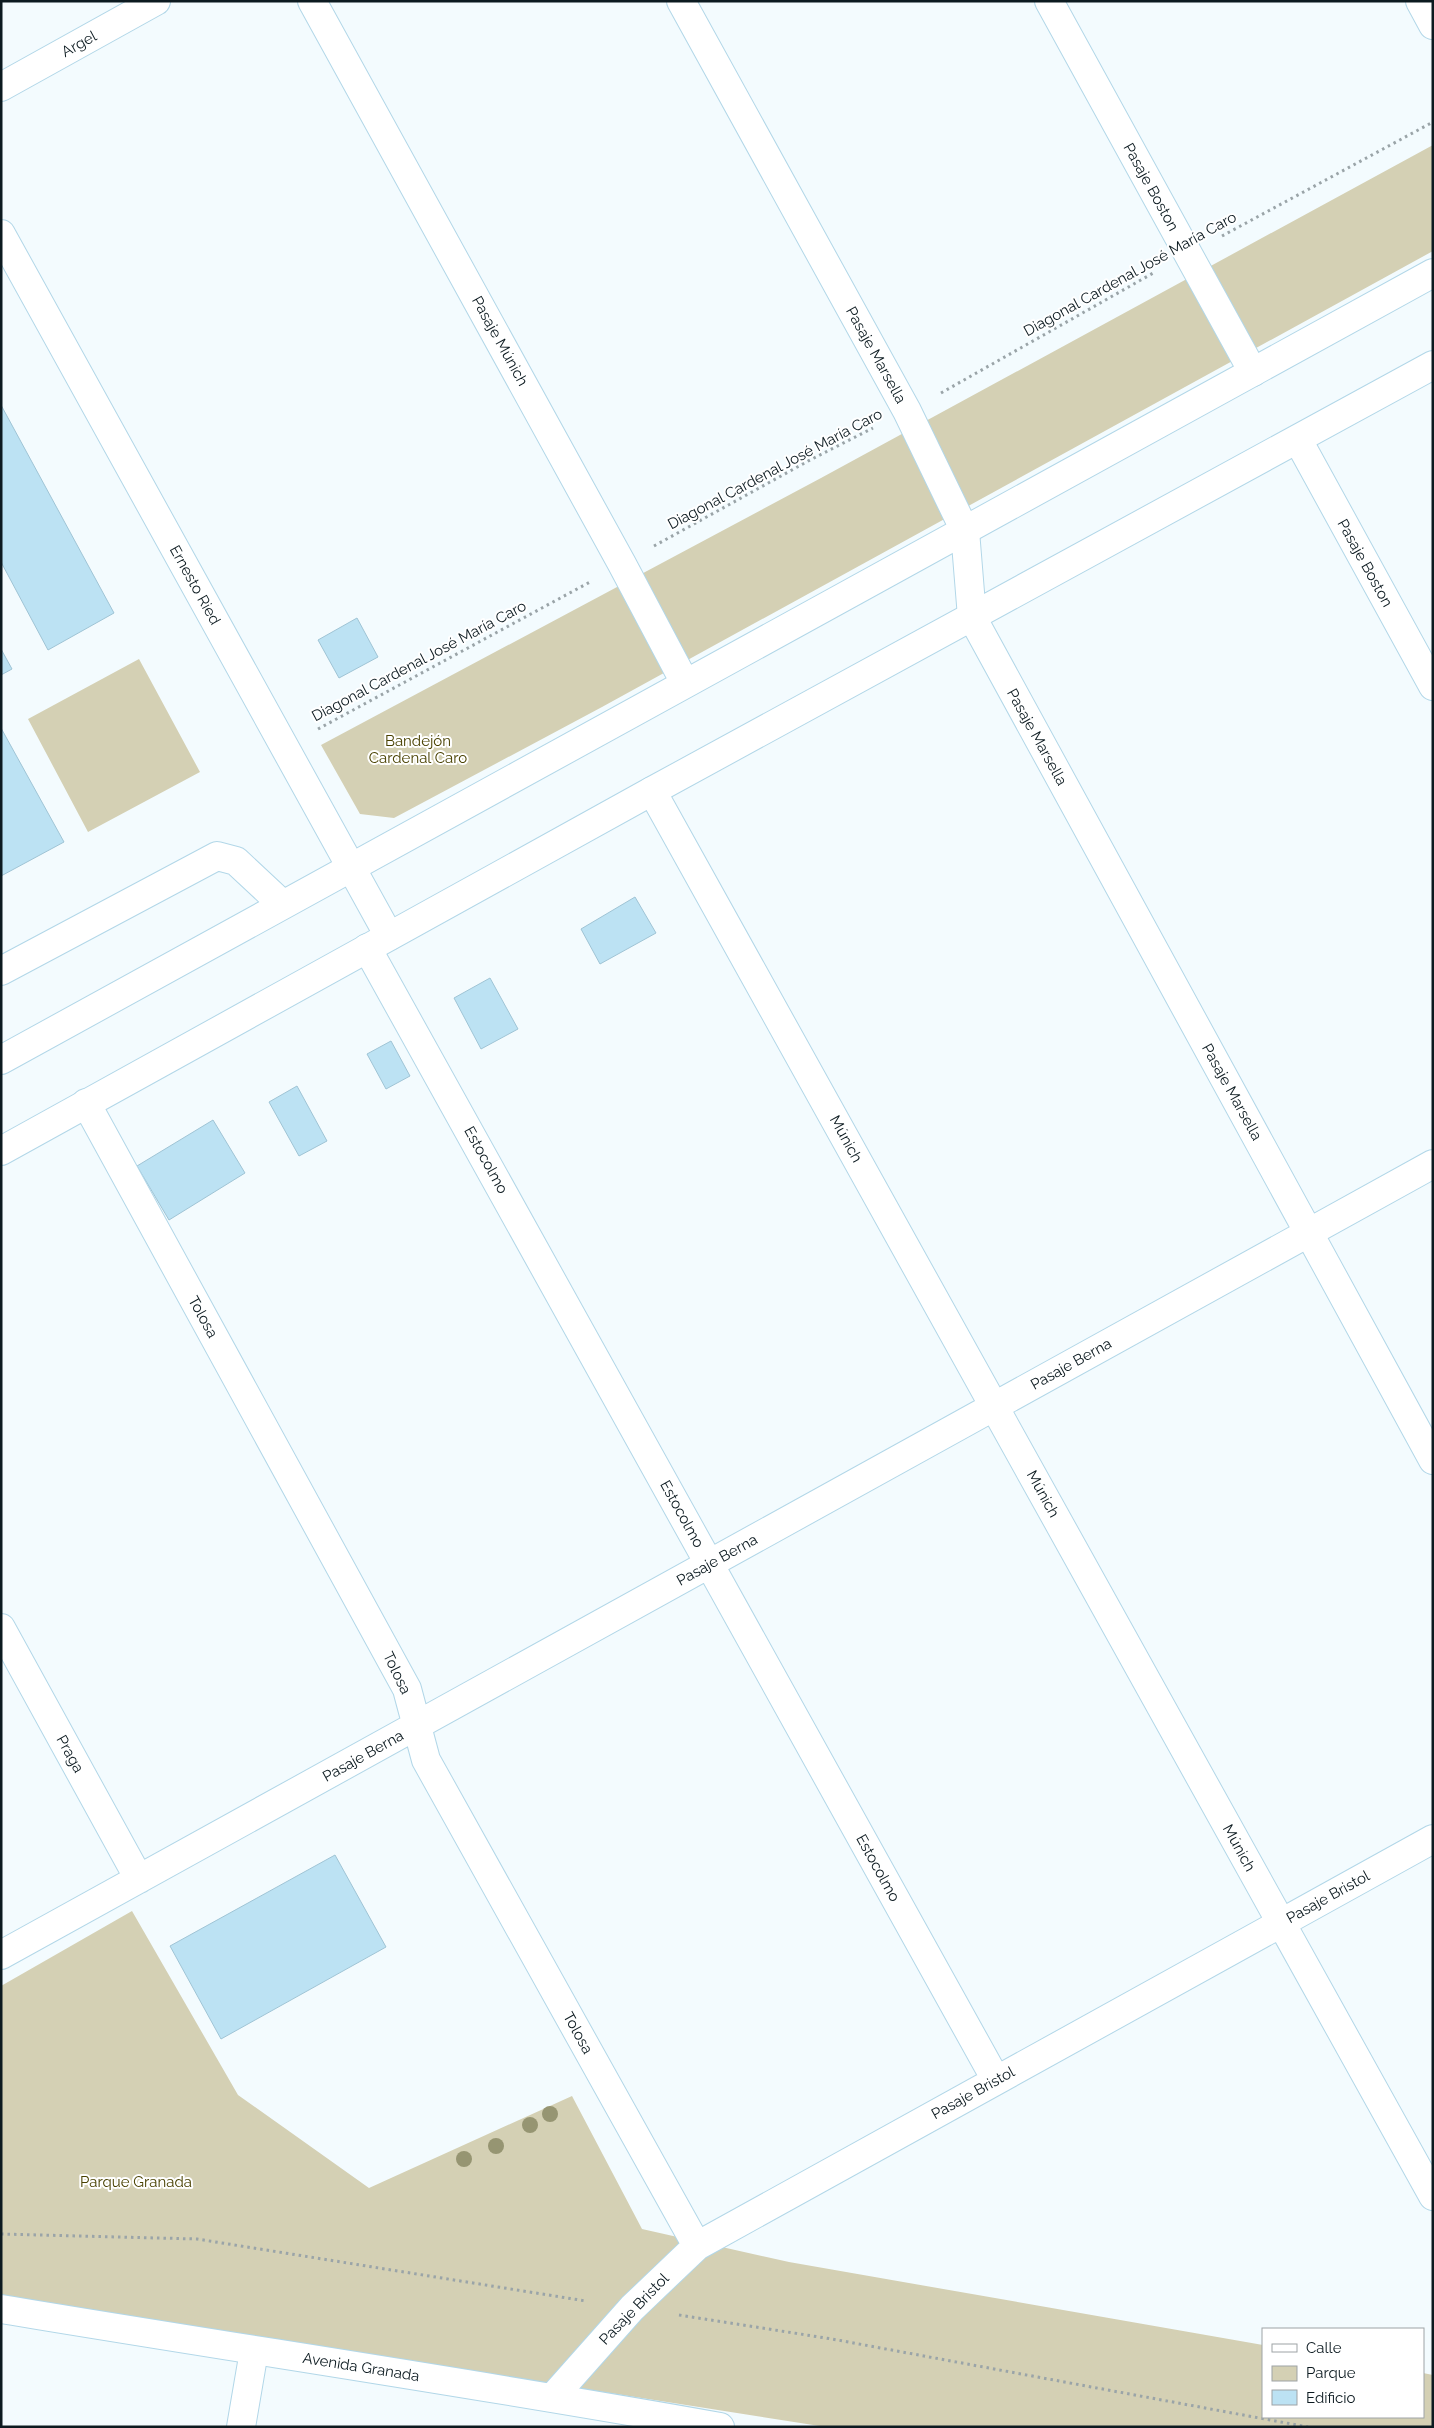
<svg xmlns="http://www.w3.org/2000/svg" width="1434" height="2428" viewBox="0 0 1434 2428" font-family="Raleway,sans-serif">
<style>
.green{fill:#d4d0b4}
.building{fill:#bce2f3;stroke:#9fc4d5}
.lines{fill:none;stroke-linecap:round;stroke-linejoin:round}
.lane-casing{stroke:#b2d7e8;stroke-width:30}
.street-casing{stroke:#b2d7e8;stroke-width:30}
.secondary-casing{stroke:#b2d7e8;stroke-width:30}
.path{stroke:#9aa4a8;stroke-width:3;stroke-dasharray:2.5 4;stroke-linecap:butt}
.lane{stroke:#fff;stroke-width:28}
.street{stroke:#fff;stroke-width:28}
.secondary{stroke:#fff;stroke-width:28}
.tree{fill:#969572}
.labels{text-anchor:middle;stroke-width:4;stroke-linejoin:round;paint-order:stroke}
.street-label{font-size:15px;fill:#0c1a20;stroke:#fff}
.park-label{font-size:15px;fill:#494100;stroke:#fff}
</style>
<rect width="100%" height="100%" fill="#f3fbfe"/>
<path class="green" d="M1433,145V251L602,707L394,818L360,814L321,745L821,478Z
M139,659L200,772L88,832L28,719Z
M132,1911L238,2095L369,2188L572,2096L642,2229L789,2262L1263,2345V2417H1423V2373L1433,2375V2427H826L1,2297V1986Z"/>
<path class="building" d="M1,405L114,613L48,650L1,562Z
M357,618L378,657L339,678L318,640Z
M1,649L12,669L1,675Z
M1,728L64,842L1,876Z
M635,897L656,933L600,964L581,929Z
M490,978L518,1029L481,1049L454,998Z
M391,1041L410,1076L386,1089L367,1054Z
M297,1086L327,1141L299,1156L269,1102Z
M213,1120L245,1173L169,1220L137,1166Z
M335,1855L386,1947L221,2039L170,1946Z"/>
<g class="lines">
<g class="lane-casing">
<path id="lane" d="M1,971L217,856L236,861L282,904"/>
</g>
<g class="street-casing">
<path id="street" d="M312,1L622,564L685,683
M681,1L907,411L965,531L972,617L1433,1460
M1049,1L1253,372
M1420,1L1433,25
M1,87L156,1
M1,234L389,936
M1298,440L1433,686
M652,791L1433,2196
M367,948L996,2080
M86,1103L407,1689L426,1760L697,2246
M1,1628L139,1879
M1,1955L1433,1164
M553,2397L632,2308L697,2246L1433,1839
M241,2427L254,2351"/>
</g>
<g class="secondary-casing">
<path id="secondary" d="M1,1060L1433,273
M1,1151L652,791L1433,365
M1,2309C241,2349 481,2384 720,2427"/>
</g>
<path class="path" d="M1222,236L1433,122
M941,393L1155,272
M654,546L810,460L873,428
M318,729L590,582
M1,2234L197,2239L586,2301
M679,2315L832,2339L1308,2427"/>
<use href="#lane" class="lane"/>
<use href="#street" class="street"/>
<use href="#secondary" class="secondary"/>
</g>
<g class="tree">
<circle cx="550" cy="2114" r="8"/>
<circle cx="530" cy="2125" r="8"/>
<circle cx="496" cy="2146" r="8"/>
<circle cx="464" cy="2159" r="8"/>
</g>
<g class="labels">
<g class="street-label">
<text transform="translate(79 44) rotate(-29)" y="5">Argel</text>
<text transform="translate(1151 187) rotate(61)" y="5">Pasaje Boston</text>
<text transform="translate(1130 274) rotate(-29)" y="5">Diagonal Cardenal José María Caro</text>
<text transform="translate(500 341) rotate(61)" y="5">Pasaje Múnich</text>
<text transform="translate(876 355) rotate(61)" y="5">Pasaje Marsella</text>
<text transform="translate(775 469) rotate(-28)" y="5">Diagonal Cardenal José María Caro</text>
<text transform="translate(1365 563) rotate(61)" y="5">Pasaje Boston</text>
<text transform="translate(195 585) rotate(61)" y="5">Ernesto Ried</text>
<text transform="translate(419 661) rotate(-28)" y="5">Diagonal Cardenal José María Caro</text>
<text transform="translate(1037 737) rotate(61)" y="5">Pasaje Marsella</text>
<text transform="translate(1232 1092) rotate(61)" y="5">Pasaje Marsella</text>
<text transform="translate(846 1139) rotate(61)" y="5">Múnich</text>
<text transform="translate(486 1160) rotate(61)" y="5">Estocolmo</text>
<text transform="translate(203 1317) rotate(61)" y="5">Tolosa</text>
<text transform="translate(1071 1364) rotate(-29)" y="5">Pasaje Berna</text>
<text transform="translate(1043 1494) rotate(61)" y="5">Múnich</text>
<text transform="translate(682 1514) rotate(61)" y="5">Estocolmo</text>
<text transform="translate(717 1560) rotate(-29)" y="5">Pasaje Berna</text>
<text transform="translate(397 1673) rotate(64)" y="5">Tolosa</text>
<text transform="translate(70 1754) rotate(61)" y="5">Praga</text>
<text transform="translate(363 1756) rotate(-29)" y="5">Pasaje Berna</text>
<text transform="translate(1239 1848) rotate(61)" y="5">Múnich</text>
<text transform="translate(878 1868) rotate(61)" y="5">Estocolmo</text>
<text transform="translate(1328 1897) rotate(-29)" y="5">Pasaje Bristol</text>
<text transform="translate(578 2033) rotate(61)" y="5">Tolosa</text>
<text transform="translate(973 2093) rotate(-29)" y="5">Pasaje Bristol</text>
<text transform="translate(634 2309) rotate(-46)" y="5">Pasaje Bristol</text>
<text transform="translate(361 2367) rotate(9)" y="5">Avenida Granada</text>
</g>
<g class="park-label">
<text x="418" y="746">Bandejón<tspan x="418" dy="17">Cardenal Caro</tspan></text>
<text x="136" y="2187">Parque Granada</text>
</g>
</g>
<rect width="1434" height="2428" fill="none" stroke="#0c1a20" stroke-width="5"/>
<rect x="1262" y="2328" width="162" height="90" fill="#ffffff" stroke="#9ea3a6"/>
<rect x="1272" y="2344" width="25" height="8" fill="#ffffff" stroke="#9ea3a6"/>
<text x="1306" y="2353" font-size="15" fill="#0c1a20">Calle</text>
<rect x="1272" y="2366" width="25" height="15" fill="#d4d0b4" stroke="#9ea3a6"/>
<text x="1306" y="2378" font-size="15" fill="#0c1a20">Parque</text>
<rect x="1272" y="2390" width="25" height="15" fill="#bce2f3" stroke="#9ea3a6"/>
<text x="1306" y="2403" font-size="15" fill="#0c1a20">Edificio</text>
</svg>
